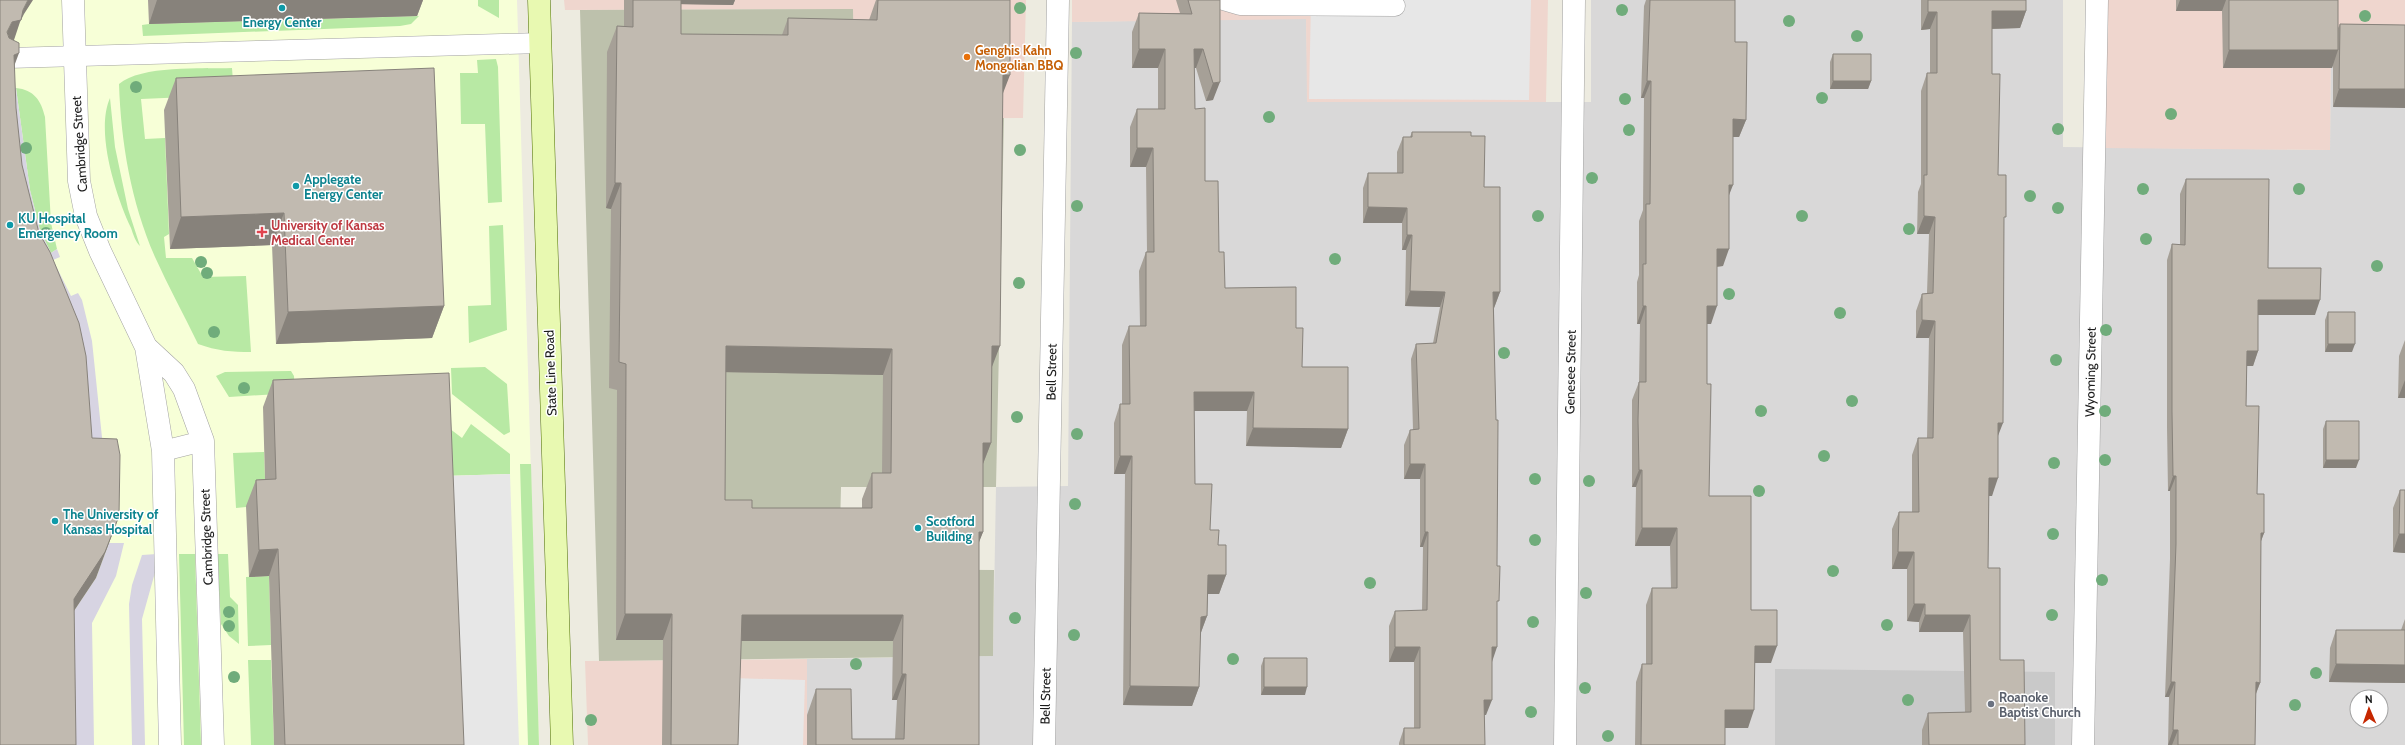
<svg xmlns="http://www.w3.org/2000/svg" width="2405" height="745" viewBox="0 0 2405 745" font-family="Cabin,sans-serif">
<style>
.residential{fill:#d9d8d8;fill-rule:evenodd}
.commercial{fill:#efd6ce}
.education{fill:#f7ffd7}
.religious{fill:#c9c9c9}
.construction{fill:#bdc1ac}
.grass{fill:#b8e9a4}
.parking{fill:#e7e7e7}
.plaza{fill:#d7d4e2}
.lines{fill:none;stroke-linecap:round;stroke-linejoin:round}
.lane-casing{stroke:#a2a2a2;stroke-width:21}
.street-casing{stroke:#a2a2a2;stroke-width:23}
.secondary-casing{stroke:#4f7004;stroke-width:23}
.lane{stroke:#fff;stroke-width:20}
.street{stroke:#fff;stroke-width:22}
.secondary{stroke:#e8f9b1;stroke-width:22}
.tree{fill:#70ac7b}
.wall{fill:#a6a097;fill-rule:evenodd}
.shaded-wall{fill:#87827b}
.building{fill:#c1bab0;stroke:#87827b;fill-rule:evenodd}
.culture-dot{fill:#0f9aa8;stroke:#fff;stroke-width:1.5}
.food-dot{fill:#e8710a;stroke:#fff;stroke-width:1.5}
.health-dot{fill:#e0444e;stroke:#fff;stroke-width:1.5}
.worship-dot{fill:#6b7280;stroke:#fff;stroke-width:1.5}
.labels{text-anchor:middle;stroke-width:3;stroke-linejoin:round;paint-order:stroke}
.culture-label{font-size:13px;font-weight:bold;fill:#0d838f;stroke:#fff;text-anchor:start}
.food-label{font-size:13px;font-weight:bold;fill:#c56008;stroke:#fff;text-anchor:start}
.street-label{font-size:13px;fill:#1b1b1b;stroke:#fff}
.health-label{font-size:13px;font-weight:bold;fill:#be3a42;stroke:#fff;text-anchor:start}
.worship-label{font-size:13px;font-weight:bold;fill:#5b616d;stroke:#fff;text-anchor:start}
</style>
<rect width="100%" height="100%" fill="#edebe0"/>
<path class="residential" d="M1591,0H2063V147L2330,150L2331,32L2405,33V745H807V659L993,656L996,487L1068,486L1072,22L1306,18L1308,102H1591ZM2357,697H2381V721H2357Z"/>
<path class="commercial" d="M564,0H1026L1023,118L855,119L853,9L565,10Z
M1072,0H1548L1546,102H1307L1306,19L1072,22Z
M2108,0H2405V33H2331L2330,150L2104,148Z
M807,659V745H588L585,661Z"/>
<path class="education" d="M0,0H517L539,745H0Z"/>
<path class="religious" d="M1775,669L2055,672V745H1775Z"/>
<path class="construction" d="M853,9L855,119L1004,118L996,487H841L839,569L994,570L993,656L599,661L580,10Z"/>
<path class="grass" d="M478,0H499V18L478,6Z
M419,16L411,24L400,26L143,36L142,25L149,24Z
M496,59L498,67L502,202L488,203L485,124H461L460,73H478L477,60Z
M232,68L234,95L141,99L145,139L165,138L169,234L164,237L166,258H192L203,277L246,276L251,352C232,352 217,351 198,344C184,315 168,286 155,257C131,202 121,143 119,84C141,65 202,69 232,68Z
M16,88C34,90 41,100 45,117L51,223L57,249L51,253L40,230L30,190Z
M110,98L115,147L128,209L140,246C136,243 133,234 131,228C116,196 95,132 110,98Z
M503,225L507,330L469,343L468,306L491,305L489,226Z
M485,367L507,384L510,432L504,435L452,394L451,368Z
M291,371L294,376L295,393L229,397L216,376L225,372Z
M441,422L462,438L471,424L510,454V474L443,476Z
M264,452L266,505L236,508L233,453Z
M520,464H531L539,745H528Z
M179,554H195L201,745H184Z
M217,554H228L230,597L238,605L239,644L229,636L221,624Z
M269,576L271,645L248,646L246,577Z
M248,660H271L274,745H251Z"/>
<path class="parking" d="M1335,0H1531L1529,100L1309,99L1311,1Z
M510,474L519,745H454L443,476Z
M731,678L805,680L803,745H729Z"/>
<path class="plaza" d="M13,88H16L30,190L40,230L51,253L57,249L60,257L53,260L71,296L78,293L82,300L92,341L103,447L88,465L21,196Z
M109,543H124L116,576L92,623L94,745H66L64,626L96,578Z
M157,554L156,569L142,619L145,745H132L129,604L132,585L142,555Z"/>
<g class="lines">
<g class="lane-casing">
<path id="lane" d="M1223,0L1240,5L1395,6
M9,58L540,43
M163,451L203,441"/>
</g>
<g class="street-casing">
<path id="street" d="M73,0L79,181L86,216L100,251L146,347L163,451L170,745
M146,347L174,373L184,389L203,441L213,745
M1044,745L1058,0
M1565,745L1574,0
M2083,745L2097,0"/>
</g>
<g class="secondary-casing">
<path id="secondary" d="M539,0L562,745"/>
</g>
<use href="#lane" class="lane"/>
<use href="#street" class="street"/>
<use href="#secondary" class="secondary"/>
</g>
<g class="tree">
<circle cx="1020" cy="8" r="6"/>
<circle cx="1622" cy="10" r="6"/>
<circle cx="2365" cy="16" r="6"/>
<circle cx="1789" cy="21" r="6"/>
<circle cx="1857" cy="36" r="6"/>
<circle cx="1076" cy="53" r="6"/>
<circle cx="136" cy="87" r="6"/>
<circle cx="1822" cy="98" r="6"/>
<circle cx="1625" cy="99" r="6"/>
<circle cx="2171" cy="114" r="6"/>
<circle cx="1269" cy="117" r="6"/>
<circle cx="2058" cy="129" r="6"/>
<circle cx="1629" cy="130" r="6"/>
<circle cx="26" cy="148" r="6"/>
<circle cx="1020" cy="150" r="6"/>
<circle cx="1592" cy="178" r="6"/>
<circle cx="2143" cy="189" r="6"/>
<circle cx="2299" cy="189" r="6"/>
<circle cx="2030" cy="196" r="6"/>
<circle cx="1077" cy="206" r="6"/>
<circle cx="2058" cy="208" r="6"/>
<circle cx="1538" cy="216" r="6"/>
<circle cx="1802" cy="216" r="6"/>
<circle cx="1909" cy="229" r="6"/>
<circle cx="46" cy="233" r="6"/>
<circle cx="2146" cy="239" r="6"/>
<circle cx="1335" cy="259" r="6"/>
<circle cx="201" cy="262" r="6"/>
<circle cx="2377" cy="266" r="6"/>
<circle cx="207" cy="273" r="6"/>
<circle cx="1019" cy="283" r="6"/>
<circle cx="1729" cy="294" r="6"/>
<circle cx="1840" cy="313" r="6"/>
<circle cx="2106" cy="330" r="6"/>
<circle cx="214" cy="332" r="6"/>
<circle cx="1504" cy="353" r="6"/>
<circle cx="2056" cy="360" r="6"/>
<circle cx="244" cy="388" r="6"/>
<circle cx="1852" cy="401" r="6"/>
<circle cx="1761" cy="411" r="6"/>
<circle cx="2105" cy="411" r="6"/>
<circle cx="1017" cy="417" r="6"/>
<circle cx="1077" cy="434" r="6"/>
<circle cx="1824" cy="456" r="6"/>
<circle cx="2105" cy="460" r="6"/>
<circle cx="2054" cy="463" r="6"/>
<circle cx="1535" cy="479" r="6"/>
<circle cx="1589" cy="481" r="6"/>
<circle cx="1759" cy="491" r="6"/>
<circle cx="1075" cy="504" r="6"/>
<circle cx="2053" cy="534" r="6"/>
<circle cx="1535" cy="540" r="6"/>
<circle cx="1833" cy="571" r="6"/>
<circle cx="2102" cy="580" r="6"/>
<circle cx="1370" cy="583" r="6"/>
<circle cx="1586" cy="593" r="6"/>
<circle cx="229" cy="612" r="6"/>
<circle cx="2052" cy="615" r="6"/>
<circle cx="1015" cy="618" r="6"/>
<circle cx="1533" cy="622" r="6"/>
<circle cx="1887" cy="625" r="6"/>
<circle cx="229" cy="626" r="6"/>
<circle cx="1074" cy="635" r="6"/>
<circle cx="1233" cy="659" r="6"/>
<circle cx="856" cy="664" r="6"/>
<circle cx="2316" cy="673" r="6"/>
<circle cx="234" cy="677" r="6"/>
<circle cx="1585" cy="688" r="6"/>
<circle cx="1908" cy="700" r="6"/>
<circle cx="2295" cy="705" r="6"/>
<circle cx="1531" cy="712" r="6"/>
<circle cx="591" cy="720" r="6"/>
<circle cx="1608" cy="736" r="6"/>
</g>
<path class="wall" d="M148,0H423L417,16L149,24Z
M624,0H735L733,5L681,4V34L782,35L788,18L869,20L876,0H1010L1002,95L991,369V443L983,464V532L979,541V745H807V715L816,689L852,739H895L897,700H892L893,641H741L738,745H662L663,640H616L617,390L609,388L611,209L606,208L607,52L617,26H624ZM725,372L883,375L882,473H872L862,499V508H752L725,500Z
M1176,0H1220L1213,100L1206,101L1196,68H1194L1195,109L1205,181L1219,252L1225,288L1296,328L1302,367L1348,429L1341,448L1246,446L1247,411H1194L1195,484L1210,530L1218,545L1226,575L1219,594H1208L1207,616L1200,635L1199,687L1192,706L1123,705L1125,474H1114V423L1120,404H1122V345L1129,326H1140L1139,271L1146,252H1147L1146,167H1130V127L1137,109H1158V68H1132V32L1139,13H1180Z
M1646,0H1735V42L1746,120L1739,137H1733L1729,195L1723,266L1717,267L1711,324H1707V384L1709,496L1771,663H1755L1748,728H1725V745H1635L1636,682L1642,664H1646V605L1652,588H1671L1670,546H1635L1636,487H1632V400L1639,382L1640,324H1637V282L1639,275V221L1643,210L1644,98H1641L1644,6Z
M1921,0H2026V11L2020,28L1992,29V74L1998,175L2004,223L1998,435L1992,496H1989L1988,568L2000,660L2025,745H1922V730L1928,713L1965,712L1963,632H1919V622L1907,621V569H1892V529L1899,512H1912V455L1918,438H1927L1929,338H1916V311L1922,294L1927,293L1929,234H1917L1918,192L1921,184V91L1927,73H1930V29L1921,30Z
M2176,0H2338V28L2340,24L2405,25L2333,107V65L2332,68H2223L2222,11H2176Z
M1833,54L1871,81L1868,89H1830V62Z
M176,78L444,306L432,338L276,344L272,245L170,249L164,110Z
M1412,132L1471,136L1484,187L1500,292L1494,308L1497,606L1486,715H1484L1485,745H1399V743L1404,728H1414V662H1389V626L1395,611H1422L1423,547H1420V479H1404V445L1410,430H1413L1411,359L1416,344L1433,343L1440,307L1405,306L1406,250H1402V223H1363V188L1368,173H1397V152L1403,137H1410Z
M2186,179L2268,268L2315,315H2258V351L2253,366H2247L2246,406L2257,494L2264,533L2261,541L2260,683L2256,694L2255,745H2168L2169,697H2165L2170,559V491H2168L2167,427V260L2172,244L2180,245V194Z
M2328,312L2352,352H2325V320Z
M2405,340V398H2398L2399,356Z
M273,380L464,745H274L269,576L249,577L246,506L256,480L265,479L263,407Z
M2326,421L2356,468H2323V429Z
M2400,490L2405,553L2393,552V508Z
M2405,619V683L2329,682L2330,648L2336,630H2401Z
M1264,658L1305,695H1261V666Z"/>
<path class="shaded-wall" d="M28,0H33L24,14L20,22L12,46L7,32L12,22L23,10Z
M157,0H423L417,16L149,24Z
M673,0H735L733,5L671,4Z
M2180,0H2226L2222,11H2176Z
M1992,11H2026L2020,28L1986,29Z
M1928,12H1937L1930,29L1921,30Z
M1139,49H1165L1158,68H1132Z
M1194,49H1203L1196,68H1187Z
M2229,50H2338L2332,68H2223Z
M19,53L9,80L14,55Z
M1003,75H1010L1000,101Z
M1647,81H1651L1644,98H1641Z
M1833,81H1871L1868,89H1830Z
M1220,82L1213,100L1206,101L1213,83Z
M2339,89H2405V108L2333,107Z
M1733,119L1746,120L1739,137H1727Z
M1137,148H1153L1146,167H1130Z
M615,183H621L611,209L606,208Z
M1729,185H1733L1726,203Z
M1368,207L1407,208L1402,223H1363Z
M284,213L272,245L170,249L181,217Z
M1924,216L1935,217L1929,234H1917Z
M1407,235H1412L1406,250H1402Z
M1717,249H1729L1723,266L1711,267Z
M1410,291L1445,292L1440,307L1405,306Z
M1493,292H1500L1494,308Z
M2258,300H2320L2315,315H2253Z
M444,306L432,338L276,344L288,312Z
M1643,306H1646L1640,324H1637Z
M1707,306H1717L1711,324H1701Z
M1922,320L1935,321L1929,338H1916Z
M2328,344H2355L2352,352H2325Z
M726,346L892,349L883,375L716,372Z
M992,346H1000L990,372Z
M2247,351H2258L2253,366H2242Z
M2405,380V398H2398Z
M1194,392H1254L1247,411H1187Z
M1998,423H2003L1996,441Z
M1253,428L1348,429L1341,448L1246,446Z
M983,443H991L981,469Z
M1120,456H1132L1125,474H1114Z
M2326,460H2359L2356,468H2323Z
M1410,464H1425L1420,479H1404Z
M1639,470H1642L1636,487H1632Z
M2173,476H2176L2170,491H2168Z
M1989,478H1998L1992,496H1983Z
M119,516L96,578L64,626L74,599Z
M1642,528H1677L1670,546H1635Z
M979,532H983L973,558Z
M1425,532H1428L1423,547H1420Z
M2261,533H2264L2258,549Z
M2399,534H2405V553L2393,552Z
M278,549L269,576L249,577L259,550Z
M1898,552H1914L1907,569H1892Z
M1208,575H1226L1219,594H1201Z
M1914,604H1925L1919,622L1907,621Z
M625,614H672L663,640H616Z
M742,615H903L893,641H732Z
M1925,615H1970L1963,632H1919Z
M1207,616L1200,635L1201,617Z
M1755,646H1777L1771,663H1749Z
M1395,647H1420L1414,662H1389Z
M1492,647H1497L1492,662Z
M2336,664L2405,665V683L2329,682Z
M902,674H906L897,700H892Z
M2171,682H2175L2169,697H2165Z
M2256,682L2260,683L2254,698Z
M1130,686L1199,687L1192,706L1123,705Z
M1264,687H1307L1305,695H1261Z
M1484,700H1492L1486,715H1479Z
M1725,710H1754L1748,728H1719Z
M2173,730H2178L2172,745H2168Z"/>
<path class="building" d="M0,0H28L23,10L21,20L12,22L7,32L9,38L19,43V53L14,55L16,108L22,165L39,233L50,252L79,323L86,356L92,438L117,439L120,455L119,516L105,552L74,599L76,745H0Z
M633,0H681V34L788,35V18L877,20L878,0H1010V75H1003L1000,346H992L991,443H983V532H979V745H816V689H851L852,739H904L906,674H902L903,615H742L738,745H671L672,614H625L626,364L619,362L621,183H615L617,26L633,27ZM726,346L892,349L891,473H872V508H752V500H725Z
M1188,0H1220V82L1213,83L1203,49H1194L1195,109L1205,108V181H1218L1219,252H1224L1225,288L1296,287V328H1303L1302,367H1348V429L1253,428L1254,392H1194L1195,484H1212L1210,530H1219L1218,545H1226V575H1208L1207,616L1201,617L1199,687L1130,686L1132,456H1120V404H1130L1129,326H1146V252H1154L1153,148H1137V109H1165V49H1139V13L1192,14Z
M1650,0H1735V42H1747L1746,120L1733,119V185H1729V249H1717V306H1707V384H1711L1709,496H1751V610H1777V646H1755L1754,710H1725V745H1641L1642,664H1652V588H1677V528H1642V470H1639L1638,420L1639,382H1646V306H1643V264H1646V204H1650L1651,81H1647Z
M1928,0H2026V11H1992V74H2000L1998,175H2006V217H2004L2003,423H1998V478H1989L1988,568H2000V660H2024L2025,745H1929L1928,713L1971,712L1970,615H1925V604H1914V552H1898L1899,512H1919L1918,438H1933L1935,321L1922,320V294L1933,293L1935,217L1924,216V175H1927V73H1937V12H1928Z
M2229,0H2338V50H2229Z
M2340,24L2405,25V89H2339Z
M1833,54H1871V81H1833Z
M434,68L444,306L288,312L284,213L181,217L176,78Z
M1412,132H1471V136H1485L1484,187H1500V292H1493L1496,420H1498L1497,566H1500L1499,601H1497V647H1492V700H1484L1485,745H1404V728H1420V647H1395V611L1427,610L1428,532H1425V464H1410V430L1419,429L1416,344L1436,343L1445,292L1410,291L1412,235H1407V208L1368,207V173H1403V137H1412Z
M2186,179H2269L2268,268H2321L2320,300H2258V351H2247L2246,406H2259L2257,494H2264V533H2261L2260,683L2256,682L2255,745H2178V730H2173L2175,682H2171L2176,544V476H2173L2172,412V244L2185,245Z
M2328,312H2355V344H2328Z
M449,373L464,745H285L278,549L259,550L256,480L276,479L273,380Z
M2326,421H2359V460H2326Z
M2400,490H2405V534H2399Z
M2336,630H2405V665L2336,664Z
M1264,658H1307V687H1264Z"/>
<g class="culture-dot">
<circle cx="282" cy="8" r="4"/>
<circle cx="296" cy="186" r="4"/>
<circle cx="10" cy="225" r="4"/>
<circle cx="55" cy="521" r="4"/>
<circle cx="918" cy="528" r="4"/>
</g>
<circle class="food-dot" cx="967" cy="57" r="4"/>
<path class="health-dot" d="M260 226h4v4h4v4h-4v4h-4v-4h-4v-4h4z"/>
<circle class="worship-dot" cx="1991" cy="704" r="4"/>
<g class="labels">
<g class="culture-label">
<text x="282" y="27" text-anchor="middle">Energy Center</text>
<text x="304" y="184">Applegate<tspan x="304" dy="15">Energy Center</tspan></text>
<text x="18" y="223">KU Hospital<tspan x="18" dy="15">Emergency Room</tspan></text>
<text x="63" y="519">The University of<tspan x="63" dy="15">Kansas Hospital</tspan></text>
<text x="926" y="526">Scotford<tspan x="926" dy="15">Building</tspan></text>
</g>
<g class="food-label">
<text x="975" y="55">Genghis Kahn<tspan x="975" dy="15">Mongolian BBQ</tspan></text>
</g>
<g class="street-label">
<text transform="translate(79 144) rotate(-94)" y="5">Cambridge Street</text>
<text transform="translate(1051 372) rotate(-89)" y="5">Bell Street</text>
<text transform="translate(1570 372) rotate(-89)" y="5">Genesee Street</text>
<text transform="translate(2090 372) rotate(-89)" y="5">Wyoming Street</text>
<text transform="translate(550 373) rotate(-92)" y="5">State Line Road</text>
<text transform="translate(206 537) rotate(-92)" y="5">Cambridge Street</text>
<text transform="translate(1045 696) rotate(-89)" y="5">Bell Street</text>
</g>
<g class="health-label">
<text x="271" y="230">University of Kansas<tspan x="271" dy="15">Medical Center</tspan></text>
</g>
<g class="worship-label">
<text x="1999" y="702">Roanoke<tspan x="1999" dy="15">Baptist Church</tspan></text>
</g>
</g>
<g transform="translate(2369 709) rotate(358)"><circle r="19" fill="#ffffff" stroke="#a4a4a4"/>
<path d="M0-3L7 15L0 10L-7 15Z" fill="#c62700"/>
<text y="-6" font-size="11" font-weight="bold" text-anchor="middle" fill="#1b1b1b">N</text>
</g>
</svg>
